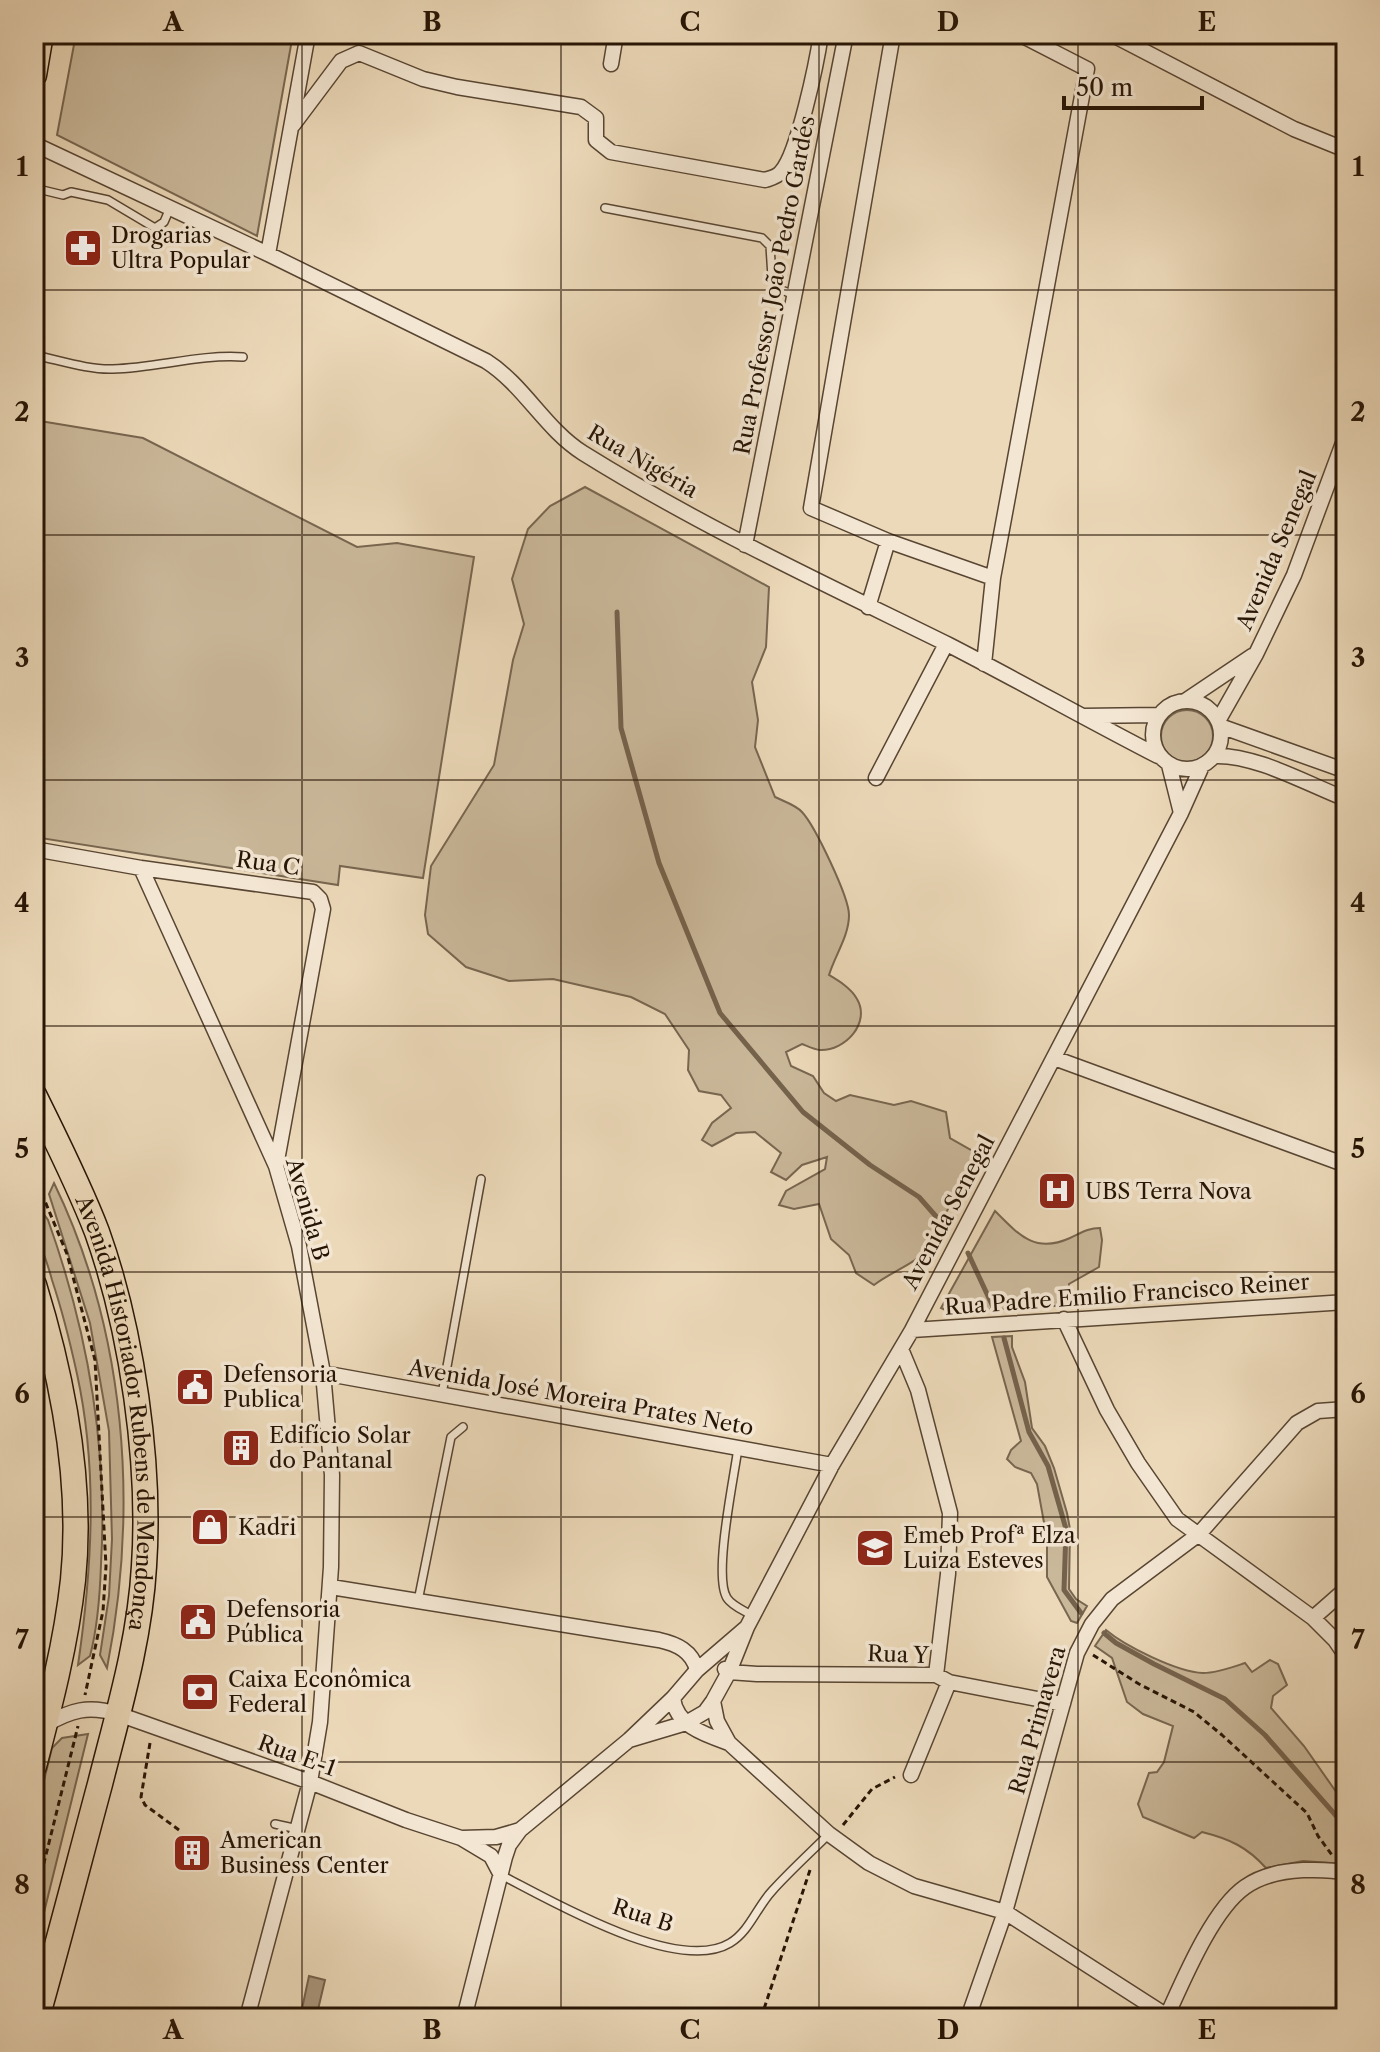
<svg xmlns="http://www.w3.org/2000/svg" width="1380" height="2052" viewBox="0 0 1380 2052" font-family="'Libre Caslon Text',serif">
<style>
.green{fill:#cab89a;stroke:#786650;stroke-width:2}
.water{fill:#a9967c;stroke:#75624c;stroke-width:2}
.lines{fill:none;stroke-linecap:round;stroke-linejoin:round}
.stream{stroke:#75624c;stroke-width:5}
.lane-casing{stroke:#584532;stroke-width:10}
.street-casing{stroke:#584532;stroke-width:17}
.primary-casing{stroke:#261405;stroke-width:27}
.path{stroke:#261405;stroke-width:3;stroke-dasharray:6 4;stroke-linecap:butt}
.lane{stroke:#f3e6d2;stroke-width:7}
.street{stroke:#f3e6d2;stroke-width:14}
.primary{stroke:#ecd9b9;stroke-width:24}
.grid{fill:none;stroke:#261405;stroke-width:2;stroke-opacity:0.55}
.labels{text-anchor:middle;stroke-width:7;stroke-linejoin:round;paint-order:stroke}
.poi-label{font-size:22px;fill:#261405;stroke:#f3e6d2;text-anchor:start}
.street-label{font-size:22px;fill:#261405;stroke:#f3e6d2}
.neatline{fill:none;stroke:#261405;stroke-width:3}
.grid-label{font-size:26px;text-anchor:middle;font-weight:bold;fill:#261405}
</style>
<rect width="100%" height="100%" fill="#ecd9b9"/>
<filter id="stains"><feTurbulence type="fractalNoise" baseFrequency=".0025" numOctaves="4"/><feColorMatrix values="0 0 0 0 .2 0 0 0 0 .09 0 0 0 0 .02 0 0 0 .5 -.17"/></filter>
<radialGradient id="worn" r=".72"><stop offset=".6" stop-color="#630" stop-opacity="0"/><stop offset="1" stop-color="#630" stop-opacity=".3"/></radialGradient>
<path class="green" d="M76,34H293L257,236L57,135Z
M34,420L143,438L357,547L397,543L474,557L423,878L340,866L338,885L34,837Z
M585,487L769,587L766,647L752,682L758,720L755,747L775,797C783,801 796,805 802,812C815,826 849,897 849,915C849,936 835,955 829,975C839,981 851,988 857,999C871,1023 845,1051 820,1050C815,1050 807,1046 802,1044L786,1052L791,1066L813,1076L824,1093L836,1101L850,1095L894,1105L911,1101L946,1112L950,1138L976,1153L927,1251C912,1265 891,1272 874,1285L856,1273L849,1255L831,1239L819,1204L794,1209L779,1205L786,1191L825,1169L827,1157L802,1165L786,1180L771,1172L781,1153L755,1132L736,1133L712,1146L702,1140L712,1123L731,1108L721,1095L699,1091L688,1070L689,1050L665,1014L631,997L553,979L509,981L466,967L428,934L425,915L431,866L494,765L513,660L524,624L512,579L528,529L550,506Z
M1161 736a26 26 0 1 1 52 0a26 26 0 1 1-52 0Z
M54,1183C126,1332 139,1506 107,1668L100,1655L109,1596L112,1539L109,1431L90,1323L49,1194Z
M34,1209L43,1213L48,1220C88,1332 108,1444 101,1564C100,1594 98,1626 90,1656L78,1665C92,1569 98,1470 77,1374C70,1342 62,1310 52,1280C46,1256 34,1234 34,1209Z
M995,1211C1019,1235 1035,1254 1070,1238C1081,1233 1088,1228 1100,1228L1102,1240L1099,1267L1069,1284L1070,1305L950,1312L941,1308Z
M1012,1336V1347L1025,1382L1032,1428L1045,1446L1054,1468L1067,1513L1070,1529L1069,1589L1076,1599L1087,1606L1077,1623L1071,1621L1047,1577V1539L1037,1484L1031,1473L1015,1467L1007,1459L1011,1450L1021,1441L992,1337Z
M1106,1630C1125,1646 1177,1672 1203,1673C1217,1673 1233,1667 1245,1663L1252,1672L1270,1660L1278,1664L1287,1685L1273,1696L1271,1708L1304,1746L1346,1806V1864L1303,1861L1266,1868C1247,1847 1230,1839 1202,1832L1194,1838L1143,1817L1138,1804L1149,1773L1157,1772L1164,1762L1173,1726L1143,1714L1127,1702L1112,1658L1095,1646Z
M88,1734L34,1953V1821L52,1748L62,1738Z"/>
<path class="water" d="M309,1976L325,1980L316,2018H300Z"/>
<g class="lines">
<path class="stream" d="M617,612L621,728L659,863L720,1013L803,1112L870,1165L919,1197L948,1230
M968,1253L994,1309
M1004,1338L1029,1432L1048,1466L1066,1529L1064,1590L1081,1613
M1104,1633L1116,1643L1154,1664L1225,1699L1265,1735L1346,1827"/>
<g class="lane-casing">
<path id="lane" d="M34,188L63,195L71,192L108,200L155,228L164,222L170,208
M605,208L762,238L770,246L772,277L777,288L794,295
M34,355C59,360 88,370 113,369C157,368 199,354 243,357
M442,1394L481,1179
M738,1448C734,1478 713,1576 727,1598C732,1606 745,1611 753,1616
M418,1601L451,1437L463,1427
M275,1824L298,1829
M501,1875C550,1900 677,1975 730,1943C749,1932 757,1907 772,1891C790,1871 810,1853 829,1834"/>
</g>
<g class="street-casing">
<path id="street" d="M893,34L811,508L888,541L993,578
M1111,34L1294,129L1346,150
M611,64L616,34
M293,125L341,61L359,53L423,79L457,87L581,107L596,118V140L611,152L765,180C771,178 777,177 781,172C798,154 817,61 821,34
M34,144L268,254L486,361C524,385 545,429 583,453C700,526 825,584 949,645C1019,681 1088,720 1158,756
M268,254L308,34
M745,545L846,34
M868,607L888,541
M984,664L993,578L1087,69L1019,34
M1153 735a34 34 0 1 1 68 0a34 34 0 1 1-68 0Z
M1185,701L1252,656
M1083,716L1158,715
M1218,721L1256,654L1294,575L1346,435
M1220,726L1346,771
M1214,756C1255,754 1307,784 1346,799
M1169,765L1181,813
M876,778L946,644
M34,849L141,868L313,892L320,899L323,909L276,1166
M141,868L276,1166L299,1246L323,1373L332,1475L331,1567L320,1722L310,1782L247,2018
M1054,1058L1346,1165
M1064,1319L1107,1410L1138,1463L1177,1519L1313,1618L1335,1640L1346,1656
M912,1330L1346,1302
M901,1349L918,1390L950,1513L948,1574L936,1675
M323,1373L832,1465
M331,1587L659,1640C677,1644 692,1651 697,1670
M1313,1618L1346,1589
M725,1669L729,1672L757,1674L936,1675L949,1682L1063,1704
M673,1698C676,1726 706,1735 729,1743
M713,1701L717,1721L729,1743L829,1834L869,1863L914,1886L1005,1912L1170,2018
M45,1725C71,1710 88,1705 118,1714L310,1782L406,1820L461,1838L491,1856L501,1875
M629,1740L686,1723L705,1712L713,1701L729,1672L747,1627L832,1465L912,1330L1181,813L1202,766
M911,1775L949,1682
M462,1838L496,1837L520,1830
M464,2018L505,1857L509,1845L520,1830L629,1740L673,1698L697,1670L747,1627
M968,2018L1005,1912L1077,1653L1092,1624L1112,1599L1199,1534L1297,1423L1318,1411L1346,1409
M1166,2018C1183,1981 1212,1910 1245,1887C1262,1875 1283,1871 1303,1870C1318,1870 1331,1869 1346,1873"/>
</g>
<g class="primary-casing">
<g id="primary">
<path d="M34,75L41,34"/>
<path id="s1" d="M34,1095C56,1140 79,1185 97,1232C132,1330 151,1463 144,1566C140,1640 118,1713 100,1784C79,1862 59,1940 37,2018"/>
<path d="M34,1285C63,1379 83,1482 73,1580C66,1644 50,1705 34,1766"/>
</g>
</g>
<path class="path" d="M34,1175L67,1254L95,1360L106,1566L103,1611L85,1695
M1093,1655L1139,1684L1194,1712L1222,1735L1307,1813L1318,1836L1332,1855
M150,1743L141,1797L145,1805L179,1830
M843,1825L872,1789L895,1777
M34,1903L78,1726
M761,2018L810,1870"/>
<use href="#lane" class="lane"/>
<use href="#street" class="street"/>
<use href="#primary" class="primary"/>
</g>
<path class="grid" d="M302,34V2018M561,34V2018M819,34V2018M1078,34V2018M34,290H1346M34,535H1346M34,780H1346M34,1026H1346M34,1272H1346M34,1517H1346M34,1762H1346"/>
<defs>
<g id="pharmacy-square" transform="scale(2)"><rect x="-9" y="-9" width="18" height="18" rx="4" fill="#8f2418" stroke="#f3e6d2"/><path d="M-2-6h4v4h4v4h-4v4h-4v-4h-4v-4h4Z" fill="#fff"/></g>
<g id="hospital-square" transform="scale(2)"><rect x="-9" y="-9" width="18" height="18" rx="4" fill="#8f2418" stroke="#f3e6d2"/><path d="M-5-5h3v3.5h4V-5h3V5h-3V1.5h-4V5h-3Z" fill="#fff"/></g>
<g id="civic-square" transform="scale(2)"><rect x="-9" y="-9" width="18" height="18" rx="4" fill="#8f2418" stroke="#f3e6d2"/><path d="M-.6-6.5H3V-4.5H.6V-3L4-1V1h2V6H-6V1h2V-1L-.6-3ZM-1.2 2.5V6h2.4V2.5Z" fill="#fff"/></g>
<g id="building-square" transform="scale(2)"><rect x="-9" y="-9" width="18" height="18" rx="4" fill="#8f2418" stroke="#f3e6d2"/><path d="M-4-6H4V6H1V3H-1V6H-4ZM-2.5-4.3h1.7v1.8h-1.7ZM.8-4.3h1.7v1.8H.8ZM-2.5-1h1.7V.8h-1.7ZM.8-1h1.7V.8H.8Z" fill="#fff"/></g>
<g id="shop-square" transform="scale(2)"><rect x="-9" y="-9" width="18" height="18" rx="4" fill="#8f2418" stroke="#f3e6d2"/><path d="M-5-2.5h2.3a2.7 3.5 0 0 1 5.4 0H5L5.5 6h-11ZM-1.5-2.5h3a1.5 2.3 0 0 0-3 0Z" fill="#fff"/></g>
<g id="school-square" transform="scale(2)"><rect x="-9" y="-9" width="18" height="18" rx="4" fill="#8f2418" stroke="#f3e6d2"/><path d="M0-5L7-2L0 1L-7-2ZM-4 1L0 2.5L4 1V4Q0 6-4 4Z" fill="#fff"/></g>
<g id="bank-square" transform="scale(2)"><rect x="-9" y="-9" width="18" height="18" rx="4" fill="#8f2418" stroke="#f3e6d2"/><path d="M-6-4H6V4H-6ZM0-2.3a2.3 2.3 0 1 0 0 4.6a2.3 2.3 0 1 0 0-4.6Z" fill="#fff"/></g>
</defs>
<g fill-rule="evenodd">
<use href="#pharmacy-square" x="83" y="248"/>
<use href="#hospital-square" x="1057" y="1191"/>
<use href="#civic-square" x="195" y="1387"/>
<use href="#building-square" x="241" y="1448"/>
<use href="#shop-square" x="210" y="1527"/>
<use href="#school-square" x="875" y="1548"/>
<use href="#civic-square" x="198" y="1622"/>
<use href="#bank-square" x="200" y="1692"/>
<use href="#building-square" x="192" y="1853"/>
</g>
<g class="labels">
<g class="poi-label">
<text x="111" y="243">Drogarias<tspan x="111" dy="25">Ultra Popular</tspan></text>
<text x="1085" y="1199">UBS Terra Nova</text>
<text x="223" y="1382">Defensoria<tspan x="223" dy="25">Publica</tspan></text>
<text x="269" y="1443">Edifício Solar<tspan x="269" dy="25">do Pantanal</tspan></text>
<text x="238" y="1535">Kadri</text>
<text x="903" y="1543">Emeb Profª Elza<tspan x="903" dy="25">Luiza Esteves</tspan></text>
<text x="226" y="1617">Defensoria<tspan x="226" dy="25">Pública</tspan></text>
<text x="228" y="1687">Caixa Econômica<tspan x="228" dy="25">Federal</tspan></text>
<text x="220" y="1848">American<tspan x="220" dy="25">Business Center</tspan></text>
</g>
<g class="street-label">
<text transform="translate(774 285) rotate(-79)" y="8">Rua Professor João Pedro Gardés</text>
<text transform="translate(643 461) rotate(30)" y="8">Rua Nigéria</text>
<text transform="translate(1276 550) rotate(-67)" y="8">Avenida Senegal</text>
<text transform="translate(268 863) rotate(8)" y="8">Rua C</text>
<text transform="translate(308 1209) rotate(74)" y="8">Avenida B</text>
<text transform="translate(948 1212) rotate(-62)" y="8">Avenida Senegal</text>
<text transform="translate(1127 1294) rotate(-4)" y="8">Rua Padre Emilio Francisco Reiner</text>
<text transform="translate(581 1397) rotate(10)" y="8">Avenida José Moreira Prates Neto</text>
<text dy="8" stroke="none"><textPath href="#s1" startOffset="334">Avenida Historiador Rubens de Mendonça</textPath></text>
<text transform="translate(898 1654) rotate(2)" y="8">Rua Y</text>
<text transform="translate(1037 1720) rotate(-74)" y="8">Rua Primavera</text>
<text transform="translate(297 1755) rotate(20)" y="8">Rua E-1</text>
<text transform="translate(643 1915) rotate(18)" y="8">Rua B</text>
</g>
</g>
<rect width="1380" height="2052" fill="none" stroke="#ecd9b9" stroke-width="88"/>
<path d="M1064 96v12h138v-12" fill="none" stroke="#261405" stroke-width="4"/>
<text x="1076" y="96" font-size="24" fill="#261405" stroke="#f3e6d2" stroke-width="6" paint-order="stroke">50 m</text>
<rect x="44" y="44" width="1292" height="1964" class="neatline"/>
<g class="grid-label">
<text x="173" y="31">A</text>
<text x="432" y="31">B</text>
<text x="690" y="31">C</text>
<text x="948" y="31">D</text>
<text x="1207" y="31">E</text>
<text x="22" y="176">1</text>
<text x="1358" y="176">1</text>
<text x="22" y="421">2</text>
<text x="1358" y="421">2</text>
<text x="22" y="667">3</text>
<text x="1358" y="667">3</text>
<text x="22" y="912">4</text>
<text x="1358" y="912">4</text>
<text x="22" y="1158">5</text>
<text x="1358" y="1158">5</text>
<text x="22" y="1403">6</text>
<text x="1358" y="1403">6</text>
<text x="22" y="1649">7</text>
<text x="1358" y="1649">7</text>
<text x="22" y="1894">8</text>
<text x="1358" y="1894">8</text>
<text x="173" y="2039">A</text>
<text x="432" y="2039">B</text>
<text x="690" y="2039">C</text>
<text x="948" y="2039">D</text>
<text x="1207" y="2039">E</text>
</g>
<rect width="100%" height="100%" filter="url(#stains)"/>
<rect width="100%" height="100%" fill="url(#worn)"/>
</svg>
